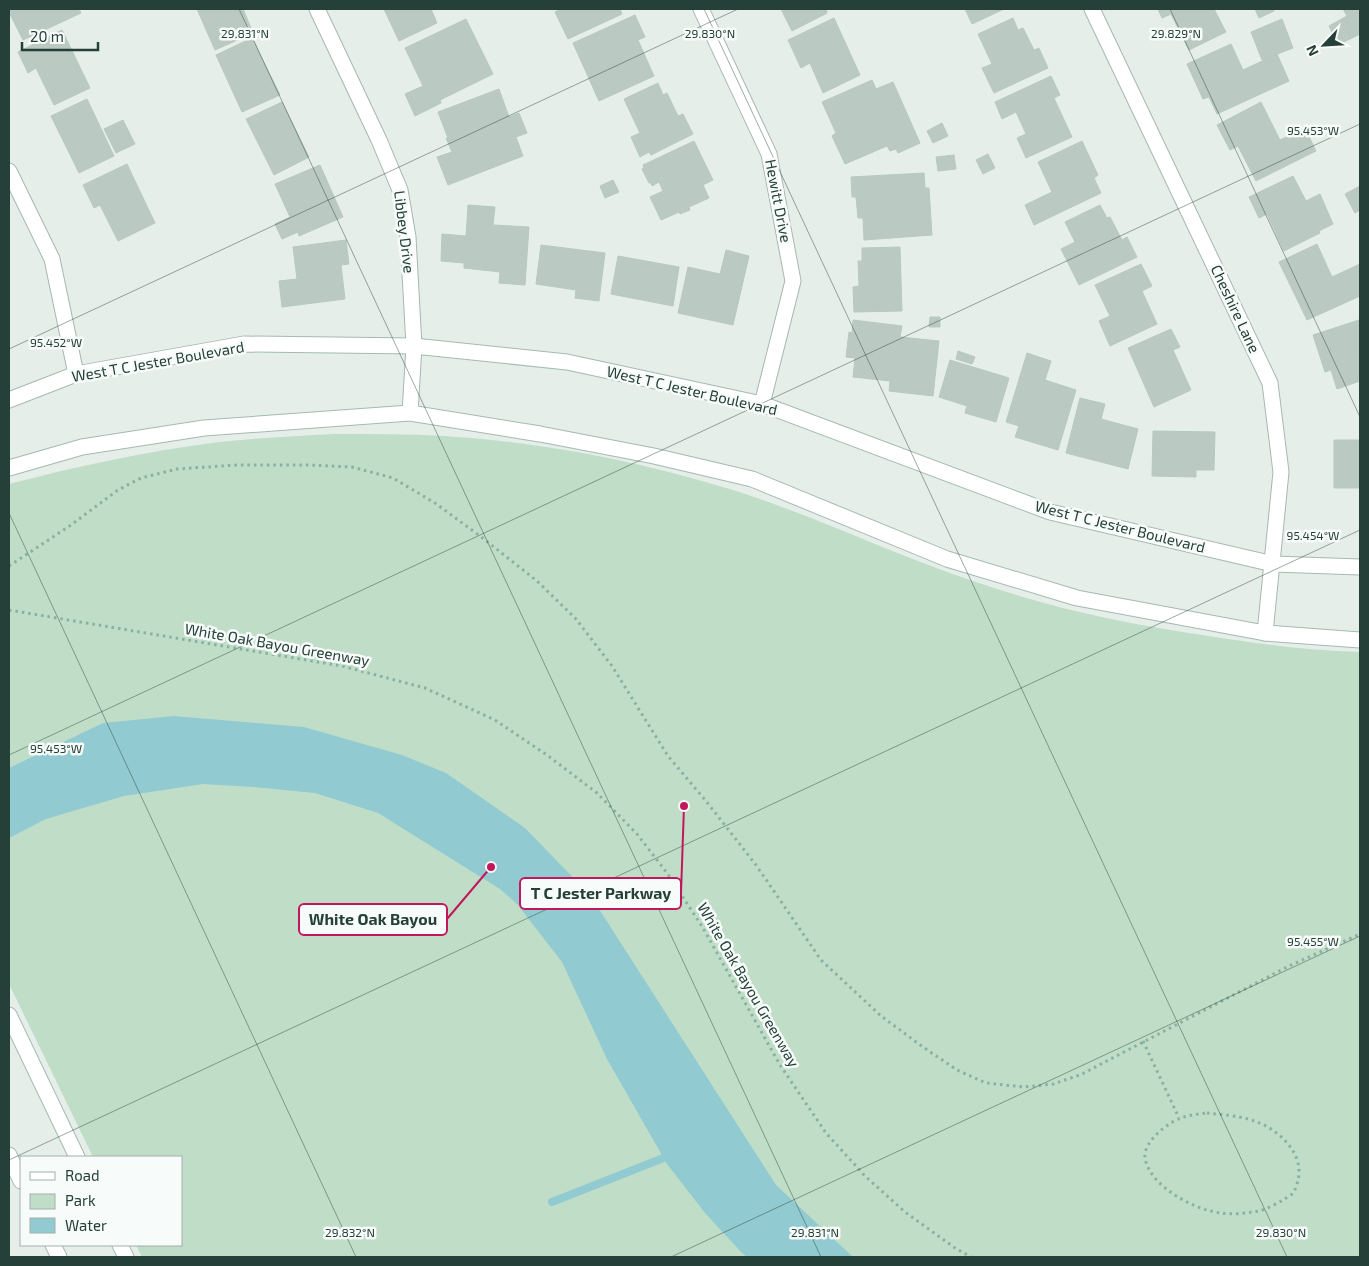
<svg xmlns="http://www.w3.org/2000/svg" width="1369" height="1266" viewBox="0 0 1369 1266" font-family="'Exo 2',sans-serif">
<style>
.green{fill:#c0dec7}
.water{fill:#91cad1}
.lines{fill:none;stroke-linecap:round;stroke-linejoin:round}
.stream{stroke:#91cad1;stroke-width:8}
.building{fill:#bbc9c3;stroke:#b8c8c1}
.street-casing{stroke:#a8b6b1;stroke-width:17}
.secondary-casing{stroke:#a5bab1;stroke-width:17}
.path{stroke:#88b1a2;stroke-width:3;stroke-dasharray:2.5 4;stroke-linecap:butt}
.street{stroke:#fff;stroke-width:15}
.secondary{stroke:#fff;stroke-width:15}
.ticks{fill:none;stroke:#254038;stroke-width:1;stroke-opacity:0.45}
.labels{text-anchor:middle;stroke-width:5;stroke-linejoin:round;paint-order:stroke}
.street-label{font-size:15px;fill:#254038;stroke:#f7fbf9}
.ticks-label{font-size:12px;text-anchor:middle;fill:#254038;stroke:#f7fbf9;stroke-width:5;stroke-linejoin:round;paint-order:stroke}
.leader{fill:none;stroke:#c2185b;stroke-width:2}
.callout-dot{fill:#c2185b;stroke:#f7fbf9;stroke-width:2}
.callout{fill:#f7fbf9;stroke:#c2185b;stroke-width:2}
.callout-label{font-size:16px;text-anchor:middle;font-weight:bold;fill:#254038}
</style>
<rect width="100%" height="100%" fill="#e6eeea"/>
<path class="green" d="M334,434C371,434 408,434 445,436C537,442 628,459 716,485C803,510 884,551 970,580C1047,607 1122,623 1202,635C1254,643 1307,651 1360,652V1257H142L136,1245H181V1157H93L9,984V964H10L9,960V484C78,466 148,451 219,442C257,438 295,436 334,434Z"/>
<path class="water" d="M174,716L304,727L402,755L446,773L525,828L590,895L776,1185L853,1257H747L741,1252L705,1213L667,1164L607,1059L562,962L517,904L500,889L378,813L315,793L253,787L203,784L124,796L46,819L9,838V768L103,723Z"/>
<g class="lines">
<path class="stream" d="M552,1202L671,1155"/>
</g>
<path class="building" d="M9,9H79L81,13L23,40L9,12Z
M197,9H243L253,33L215,50Z
M384,9H431L437,23L399,41Z
M561,9H620L622,14L568,39L555,12Z
M781,9H826L827,13L792,31Z
M965,9H1004L972,24Z
M1158,9H1214L1226,32L1189,50L1171,14L1162,18Z
M1255,9H1273L1274,11L1259,18Z
M1343,9H1360V34L1338,45L1329,26L1347,16Z
M635,15L645,37L638,40L654,76L599,101L573,43Z
M834,18L860,75L823,93L810,63L801,68L788,40Z
M1013,18L1018,30L1023,28L1034,50L1039,48L1048,68L994,93L982,68L992,64L978,34Z
M466,19L493,74L440,100L441,103L415,116L405,94L423,86L405,48Z
M1282,19L1293,48L1262,60L1251,32Z
M62,30L90,88L54,105L36,68L28,73L18,52Z
M252,38L280,95L242,112L216,55Z
M1231,44L1243,70L1277,54L1289,81L1217,114L1209,97L1203,99L1187,64Z
M1051,76L1060,95L1054,98L1072,137L1026,158L1017,138L1026,134L1016,112L1002,119L995,102Z
M872,80L876,89L893,82L920,143L898,153L896,149L890,151L887,146L845,164L832,136L836,133L822,102Z
M658,83L663,95L667,93L678,116L683,114L693,134L651,155L649,152L640,157L631,137L640,133L624,99Z
M499,89L509,117L519,113L527,133L516,137L523,156L448,185L437,157L452,152L446,138H448L438,112Z
M87,99L114,156L79,173L51,116Z
M282,102L309,157L274,175L246,119Z
M1261,102L1280,140L1305,128L1316,151L1256,181L1238,146L1230,150L1217,125Z
M123,120L135,144L116,153L104,129Z
M942,123L948,136L933,143L927,131Z
M694,141L713,180L703,185L709,198L689,207L690,210L680,214L679,212L661,220L650,197L663,191L659,182L652,186L651,183H649L642,169L644,168L643,165Z
M1082,141L1098,175L1094,178L1101,193L1034,225L1025,205L1052,192L1038,162Z
M988,154L995,168L983,174L976,160Z
M954,155L956,169L938,171L936,157Z
M127,164L155,223L118,241L100,205L94,208L83,185Z
M320,165L343,217L299,236L298,232L282,239L275,224L290,217L275,184Z
M924,173L925,188H929L932,235L864,240L863,218H858L856,197H852L851,177Z
M1293,176L1306,201L1320,194L1333,224L1319,231L1320,233L1284,251L1267,214L1259,218L1249,197Z
M613,180L619,192L605,198L600,186Z
M1360,186V210L1355,213L1345,194Z
M468,205L495,207L493,225L529,227L525,285L499,283L500,272L464,268V263L441,261L442,234L466,236Z
M1100,205L1107,218L1110,217L1122,240L1127,237L1137,257L1079,285L1061,249L1075,242L1065,222Z
M346,240L349,264L341,265L345,299L282,307L279,281L297,279L293,247Z
M1317,244L1332,277L1360,264V296L1307,320L1279,262Z
M541,245L605,253L599,301L575,298L576,290L536,284Z
M900,247L902,311L854,312L853,287L859,286L858,261H862V248Z
M726,250L749,256L733,325L678,313L688,267L720,274Z
M618,256L679,267L673,306L611,294Z
M1141,264L1152,286L1142,291L1157,324L1110,346L1099,321L1110,316L1095,285Z
M930,317H940V327H929Z
M853,320L902,326L900,337L939,341L933,396L889,391L890,381L853,377L855,358L846,357L849,332L852,333Z
M1359,320L1360,381L1337,389L1331,370L1325,372L1313,335Z
M1171,329L1180,347L1173,350L1191,390L1154,407L1128,348Z
M958,351L975,357L972,364L956,359Z
M1027,353L1051,361L1045,380L1076,390L1058,450L1015,437L1019,426L1006,422Z
M950,360L1009,378L996,422L965,413L967,406L939,397Z
M1080,398L1105,404L1101,419L1138,429L1128,469L1066,453Z
M1153,431L1215,432L1214,470H1196V477L1152,476Z
M1334,440H1360V488H1334Z"/>
<g class="lines">
<g class="street-casing">
<path id="street" d="M317,9L379,140L400,190L408,237L414,346L410,413
M701,9L769,154L793,281L762,404
M1092,9L1270,383L1281,472L1265,633
M9,171L52,259L76,374"/>
</g>
<g class="secondary-casing">
<path id="secondary" d="M9,400L76,374L244,344L414,346L567,362L762,404L1050,512L1273,564L1360,567
M9,468L82,447L204,428L410,413L540,434L654,456L752,479L947,559L1077,598L1265,633L1360,640
M9,1015L77,1157
M9,1155L21,1181
M53,1245L59,1257
M120,1245L126,1257"/>
</g>
<path class="path" d="M9,566L71,525L118,490L141,478L177,469L237,465H308L352,467L393,478L435,503L480,536L537,581L576,619L612,666L668,756L706,801L756,865L821,960L881,1016L923,1047L957,1070L986,1083L1024,1087L1053,1084L1080,1075L1289,966L1360,934
M9,610L342,666L425,688L495,720L547,755L597,793L637,834L667,873L703,928L780,1065L826,1133L865,1176L905,1212L955,1248L971,1257
M1143,1041L1179,1118
M1207,1113C1225,1115 1245,1116 1262,1124C1283,1134 1304,1156 1298,1180C1297,1184 1296,1190 1292,1194C1290,1196 1286,1198 1283,1200C1276,1204 1267,1209 1259,1211C1247,1213 1234,1215 1221,1213C1195,1210 1150,1187 1145,1158C1143,1142 1167,1123 1181,1118C1189,1115 1198,1114 1207,1113Z"/>
<use href="#street" class="street"/>
<use href="#secondary" class="secondary"/>
</g>
<path class="ticks" d="M239,9L821,1257M704,9L1287,1257M1170,9L1360,417M9,349L738,9M9,513L356,1257M9,755L1360,124M9,1160L1360,530M671,1257L1360,936"/>
<g class="labels">
<g class="street-label">
<text transform="translate(778 201) rotate(79)" y="5">Hewitt Drive</text>
<text transform="translate(404 232) rotate(83)" y="5">Libbey Drive</text>
<text transform="translate(1235 309) rotate(65)" y="5">Cheshire Lane</text>
<text transform="translate(158 362) rotate(-10)" y="5">West T C Jester Boulevard</text>
<text transform="translate(692 391) rotate(13)" y="5">West T C Jester Boulevard</text>
<text transform="translate(1120 527) rotate(14)" y="5">West T C Jester Boulevard</text>
<text transform="translate(277 645) rotate(10)" y="5">White Oak Bayou Greenway</text>
<text transform="translate(748 985) rotate(60)" y="5">White Oak Bayou Greenway</text>
</g>
</g>
<g class="ticks-label">
<text x="245" y="38">29.831°N</text>
<text x="710" y="38">29.830°N</text>
<text x="1176" y="38">29.829°N</text>
<text x="1313" y="135">95.453°W</text>
<text x="56" y="347">95.452°W</text>
<text x="1313" y="540">95.454°W</text>
<text x="56" y="753">95.453°W</text>
<text x="1313" y="946">95.455°W</text>
<text x="350" y="1237">29.832°N</text>
<text x="815" y="1237">29.831°N</text>
<text x="1281" y="1237">29.830°N</text>
</g>
<path class="leader" d="M684 806L681 893M491 867L447 919"/>
<g class="callout-dot">
<circle cx="684" cy="806" r="5"/>
<circle cx="491" cy="867" r="5"/>
</g>
<g class="callout">
<rect x="520" y="878" width="161" height="31" rx="5"/>
<rect x="299" y="904" width="148" height="31" rx="5"/>
</g>
<g class="callout-label">
<text x="601" y="899">T C Jester Parkway</text>
<text x="373" y="925">White Oak Bayou</text>
</g>
<rect width="1369" height="1266" fill="none" stroke="#254038" stroke-width="20"/>
<rect x="20" y="1156" width="162" height="90" fill="#f7fbf9" stroke="#a3b0ac"/>
<rect x="30" y="1172" width="25" height="8" fill="#ffffff" stroke="#a3b0ac"/>
<text x="65" y="1181" font-size="15" fill="#254038">Road</text>
<rect x="30" y="1194" width="25" height="15" fill="#c0dec7" stroke="#a3b0ac"/>
<text x="65" y="1206" font-size="15" fill="#254038">Park</text>
<rect x="30" y="1218" width="25" height="15" fill="#91cad1" stroke="#a3b0ac"/>
<text x="65" y="1231" font-size="15" fill="#254038">Water</text>
<g transform="translate(1324 45) rotate(245)" stroke="#f7fbf9" stroke-width="4" paint-order="stroke">
<path d="M0-4L9 19L0 12L-9 19Z" fill="#254038"/>
<text y="-8" font-size="14" font-weight="bold" text-anchor="middle" fill="#254038">N</text>
</g>
<path d="M22 42v8h76v-8" fill="none" stroke="#254038" stroke-width="2.5"/>
<text x="30" y="42" font-size="15" fill="#254038" stroke="#f7fbf9" stroke-width="4" paint-order="stroke">20 m</text>
</svg>
